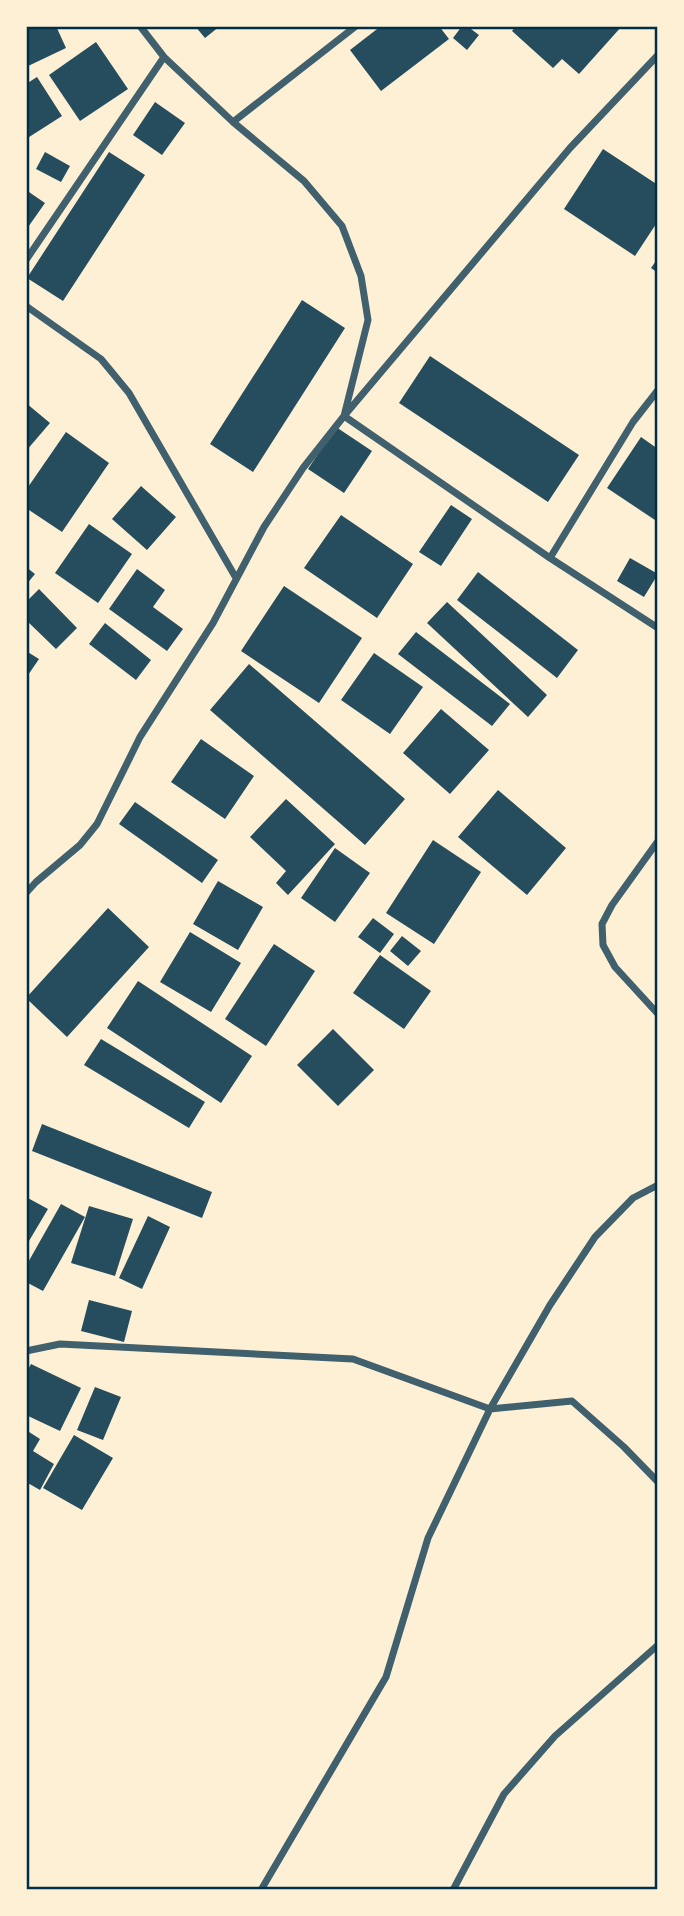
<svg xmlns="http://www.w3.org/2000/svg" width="684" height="1916" viewBox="0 0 684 1916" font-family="Mulish,sans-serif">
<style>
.building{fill:#264d5e}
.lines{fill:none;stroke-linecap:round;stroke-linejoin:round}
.minor{stroke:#3f606c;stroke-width:7}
.neatline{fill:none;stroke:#003049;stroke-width:2.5}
</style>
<rect width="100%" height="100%" fill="#fdf0d5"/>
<path class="building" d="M26,26H56L66,48L26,67Z
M195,26H220L205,38Z
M381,26H439L449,39L381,91L350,50Z
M462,26H467L479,35L467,50L453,38Z
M516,26H622L579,74L562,59L553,68L512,31Z
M96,42L128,89L80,121L49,75Z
M37,77L62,116L26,139V84Z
M155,102L185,123L162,155L133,135Z
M603,149L658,185V221L635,256L564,209Z
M45,152L70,166L61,182L36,169Z
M109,152L145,175L63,301L27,278Z
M26,190L45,203L26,230Z
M658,258V273L651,268Z
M302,300L345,328L253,472L210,444Z
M430,356L579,455L548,502L399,403Z
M26,403L50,423L26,451Z
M336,427L372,451L344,493L308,469Z
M66,432L109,463L62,532L26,508V490Z
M641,437L658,449V516L655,520L607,488Z
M141,486L176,517L147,550L112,519Z
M451,505L472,519L441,566L419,552Z
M341,515L413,564L377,618L304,568Z
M89,524L132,554L98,603L55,573Z
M630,558L658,574L644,597L617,581Z
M26,567L35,574L26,585Z
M137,569L165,590L153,607L183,629L167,651L109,609Z
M478,572L578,650L557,678L457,600Z
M284,586L362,638L319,703L241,651Z
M39,589L77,628L56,649L26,620V602Z
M447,602L547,695L528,717L427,623Z
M105,623L151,660L136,680L89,644Z
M416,632L510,704L492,726L398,654Z
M26,651L39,659L26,678Z
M374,653L423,687L390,734L341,700Z
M249,664L405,799L365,845L210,710Z
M441,709L489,750L450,794L403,753Z
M201,739L254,776L225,819L171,782Z
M498,790L566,848L527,895L458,837Z
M286,799L335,844L288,895L276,883L286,871L250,837Z
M135,802L218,860L202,883L119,824Z
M433,840L481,872L434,944L386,913Z
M335,848L370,873L335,922L301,898Z
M218,881L263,907L238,950L193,924Z
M108,908L149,947L67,1037L26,998Z
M373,918L394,934L380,953L358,937Z
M190,932L241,963L211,1012L160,982Z
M402,936L421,951L408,966L390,951Z
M274,944L315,971L266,1046L225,1019Z
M380,955L431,991L404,1029L353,993Z
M138,981L252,1056L221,1103L107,1028Z
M333,1029L374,1070L338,1106L297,1065Z
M101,1039L205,1102L189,1128L84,1065Z
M42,1124L212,1192L202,1218L32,1151Z
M26,1197L48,1209L26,1246Z
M61,1204L85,1217L43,1291L26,1282V1266Z
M89,1206L133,1219L115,1276L71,1263Z
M148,1216L170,1227L142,1289L119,1278Z
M89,1300L132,1311L124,1342L81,1331Z
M31,1364L81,1388L60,1431L26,1415V1373Z
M95,1387L121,1397L103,1440L77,1430Z
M26,1430L40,1439L33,1451L54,1464L40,1490L26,1482Z
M74,1435L113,1458L82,1510L43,1488Z"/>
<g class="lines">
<path class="minor" d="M140,26L164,57L233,122L304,181L342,226L361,276L368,320L344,416L550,558L658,628
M233,122L356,26
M26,260L164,57
M26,306L101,359L129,393L236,578
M550,558L633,422L658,390
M658,841L612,905L602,924L603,945L615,967L658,1014
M26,893L36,882L80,845L97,824L140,737L213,623L264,527L303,468L344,416L570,148L658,55
M26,1351L60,1344L353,1359L490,1409L572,1401L624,1447L658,1482
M261,1890L386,1677L428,1538L490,1409L550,1305L595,1237L633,1198L658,1185
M453,1890L504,1794L555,1736L658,1645"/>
</g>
<rect width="684" height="1916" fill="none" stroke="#fdf0d5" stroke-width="56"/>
<rect x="28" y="28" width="628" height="1860" class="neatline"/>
</svg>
